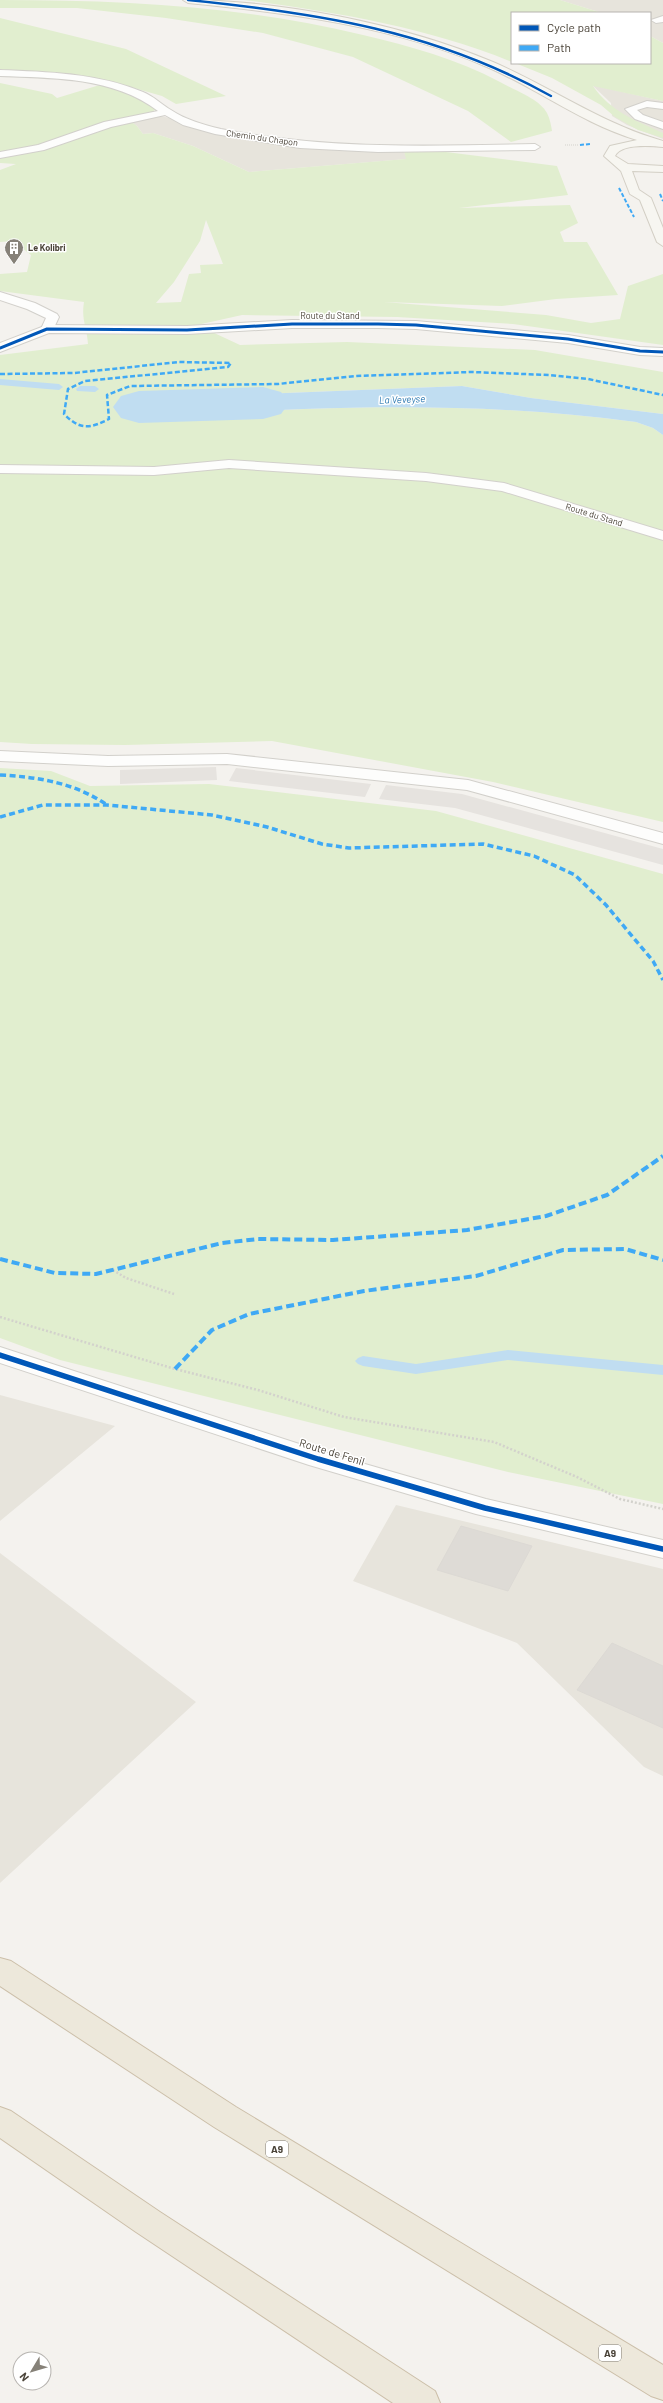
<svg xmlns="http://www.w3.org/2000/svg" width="663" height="2403" viewBox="0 0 663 2403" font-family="Barlow,sans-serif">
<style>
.residential{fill:#e7e4dc}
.green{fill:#e1eecf;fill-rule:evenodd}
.parking{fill:#e6e3df}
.water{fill:#c0ddf1}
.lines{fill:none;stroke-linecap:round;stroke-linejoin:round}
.stream{fill:#c0ddf1;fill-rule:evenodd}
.river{fill:#c0ddf1;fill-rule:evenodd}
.building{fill:#dedbd6;stroke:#dcd9d4}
.service-casing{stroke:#d2d0cb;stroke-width:2}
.minor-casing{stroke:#d2d0cb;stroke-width:2}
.tertiary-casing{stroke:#d2d0cb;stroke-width:2}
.secondary-casing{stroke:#d3cfc5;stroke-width:2}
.motorway-casing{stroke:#ccbfa9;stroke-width:2}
.path-far1{stroke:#d3d2cc;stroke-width:1;stroke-dasharray:1 1;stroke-linecap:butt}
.path{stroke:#d3d2cc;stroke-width:2.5;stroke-dasharray:2 2;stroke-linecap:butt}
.service{fill:#fdfdfc;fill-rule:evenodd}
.minor{fill:#fdfdfc;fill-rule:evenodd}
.tertiary{fill:#fdfdfc;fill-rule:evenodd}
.secondary{fill:#f7f6f1;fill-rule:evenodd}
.motorway{fill:#ede8db;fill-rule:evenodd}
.quiet-far3{stroke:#3fa9f5;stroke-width:2;stroke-dasharray:4 2;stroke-linecap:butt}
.quiet-far2{stroke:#3fa9f5;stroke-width:2.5;stroke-dasharray:5 2.5;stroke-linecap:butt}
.quiet-far1{stroke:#3fa9f5;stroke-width:3.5;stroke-dasharray:6 3.5;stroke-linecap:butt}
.quiet{stroke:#3fa9f5;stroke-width:4;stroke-dasharray:8 4;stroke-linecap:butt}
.cycleway-far2-casing{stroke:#fff;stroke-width:3.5}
.cycleway-far1-casing{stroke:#fff;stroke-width:4.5}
.cycleway-casing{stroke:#fff;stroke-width:8}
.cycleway-far2{stroke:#0057b8;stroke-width:2.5}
.cycleway-far1{stroke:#0057b8;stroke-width:3}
.cycleway{stroke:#0057b8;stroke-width:5.5}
.labels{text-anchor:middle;stroke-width:3;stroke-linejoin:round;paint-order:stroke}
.far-street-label{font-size:9px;fill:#4b4439;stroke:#fff}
.far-poi-label{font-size:9px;font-weight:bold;fill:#4b4439;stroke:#fff;text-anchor:start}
.far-water-label{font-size:10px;font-style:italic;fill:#2e7ab2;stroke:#fff}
.shield{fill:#fff;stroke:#817c74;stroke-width:1}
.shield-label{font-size:10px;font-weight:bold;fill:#4b4439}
.street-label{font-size:11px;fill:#4b4439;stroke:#fff}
</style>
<rect width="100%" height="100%" fill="#f4f2ee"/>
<path class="residential" d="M560,0H663V43L650,36V13H602Z
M592,85L663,101V139L627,125L612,116L611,103Z
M149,114L181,120L232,134L404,151L407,159L249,172L193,146L153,133L143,134L137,126L128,120Z
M0,1395L115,1426L0,1521Z
M396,1505L663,1569V1776L644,1767L517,1643L353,1581Z
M0,1553L196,1702L0,1883Z"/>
<path class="green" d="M0,0C125,0 241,6 363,35C410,46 457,59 500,82C514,90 540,99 547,113C550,119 551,125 552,131L511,142L468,111L353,57L263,33L166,18L77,8H0Z
M244,0H560L602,13H512V62C426,27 335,12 244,0Z
M0,18L126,49L226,96L176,104L162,96L106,80L0,70Z
M650,36L663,43V101L593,86C610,111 636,121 663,133V138L638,130L615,117L601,105L552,78L515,63H650Z
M0,83L52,94L57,98L103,84L127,90L159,107L149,114L129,120L137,126L143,134L153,133L193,146L249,172L406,159L404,151L446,152L557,166L568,195L459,208L570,205L578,223L560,232L564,242H587L618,295L556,299L502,306L384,302L546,315L591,323L620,319L628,286L663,274V345L513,324L397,317L242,315L197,325L240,345L347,342L535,350L663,372V414L531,398L462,386L235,395L144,397L148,419C200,413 252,411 305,409C416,405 525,407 636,422L653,428L663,435V822L493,782L272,741L125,745L32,744L0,742V355L88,344C87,328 81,319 84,302L0,291V274L27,272L31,255L13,241L0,242V170L16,164L0,163ZM206,220L223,264L200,265L201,273L189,274L181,302L156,303L174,282L200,241Z
M0,768L51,771L90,786L209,784L436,811L663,874V1504L508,1472L60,1360L0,1338Z"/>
<path class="parking" d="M216,767L217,780L120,784V770Z
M236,768L371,784L365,797L229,781Z
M386,785L462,794L663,849V865L455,808L379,799Z"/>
<path class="water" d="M462,386L531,398L663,414V435L653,428L636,422C525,407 416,405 304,409C252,411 200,413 148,419L144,396L235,395Z"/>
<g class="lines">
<path class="stream" d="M0,379L59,384L63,387L59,390L0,385Z
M80,386H95L99,389L95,392L77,391L76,389Z
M508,1350L663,1365V1375L508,1360L416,1374L363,1366L358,1364L355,1361L358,1358L363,1356L416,1364Z"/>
<path class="river" d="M263,387L281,392L289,403L281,414L263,419L139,423L121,418L113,407L121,396L139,391Z"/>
</g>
<path class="building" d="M461,1526L532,1546L508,1591L437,1570Z
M612,1643L663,1666V1728L577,1690Z"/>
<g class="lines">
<g class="service-casing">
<path id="service" d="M663,16V22L656,23L651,20Z
M0,70C48,72 98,73 143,92C153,96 161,104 171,110C186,120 204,125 221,129C325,150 430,146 535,144L540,147L535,150L378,152L300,148L215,134L183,125L165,115L111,127L44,150L0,158V152L38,145L104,122L158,111C114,77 53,78 0,76Z
M647,101L663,103V109L647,107L637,110L643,115L663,122V129L635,119L625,109Z
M0,292L35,303L57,314L59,317L52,332L47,333L41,329L46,318L27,309L0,300Z
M229,460L426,473L504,483L663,531V540L502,491L426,481L229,468L154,475L0,473V465L154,467Z
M0,751L108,756L227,754L468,780L663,833V844L467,790L227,764L108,766L0,761Z"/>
</g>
<g class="minor-casing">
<path id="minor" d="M292,320L416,321L568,335L640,347L663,348V356L640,355L568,343L416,329L378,328H292L187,334L49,333L0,352V343L47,325L187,326Z"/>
</g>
<g class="tertiary-casing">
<path id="tertiary" d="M0,1347L327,1453L486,1499L663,1540V1558L476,1514L309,1465L0,1363Z"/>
</g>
<g class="secondary-casing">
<path id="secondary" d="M183,0C281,0 403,24 493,62C551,87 602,124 663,141V147C652,146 621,143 615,156L628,164L663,166V172L632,171L639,190L651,198L663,228V246L657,242L640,200L630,194L621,171L604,156L610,146L637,140C583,124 538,89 487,67C393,26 289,13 188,3Z"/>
</g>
<g class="motorway-casing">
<path id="motorway" d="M0,1958L11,1961L236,2107L663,2365V2400L651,2396L214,2127L0,1986Z
M0,2107L11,2111L160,2212L435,2391L440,2403H393L136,2232L0,2138Z"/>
</g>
<path class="path-far1" d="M565,145H578"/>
<path class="path" d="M113,1270L126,1278L174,1294
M0,1317L175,1369L258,1390L344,1417L494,1442L577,1477L620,1499L663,1509"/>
<use href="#service" class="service"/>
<use href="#minor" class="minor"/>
<use href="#tertiary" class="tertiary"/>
<use href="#secondary" class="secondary"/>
<use href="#motorway" class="motorway"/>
<path class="quiet-far3" d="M580,145L590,144
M619,188L634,217
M660,194L663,201"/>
<path class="quiet-far2" d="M0,374L74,373L179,362L231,363L228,367L85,381L68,389L64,414C80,430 89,429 109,419L107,395L130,386L278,384L356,376L472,372L549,375L588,379L663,395"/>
<path class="quiet-far1" d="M0,775C39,777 75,783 107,805
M0,817L43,805H107L212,815L267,827L322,844L349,848L483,844L534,856L575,875L606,905L653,961L663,980"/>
<path class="quiet" d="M0,1259L55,1273L96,1274L222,1243L258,1239L333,1240L467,1230L546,1216L607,1195L663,1156
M175,1369L212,1330L249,1314L364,1291L476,1276L563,1250L625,1249L663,1260"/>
<g class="cycleway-far2-casing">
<path id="cycleway-far2" d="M188,0C318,13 435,31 551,96"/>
</g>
<g class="cycleway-far1-casing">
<path id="cycleway-far1" d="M0,348L47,329L187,330L292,324H378L416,325L568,339L640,351L663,352"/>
</g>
<g class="cycleway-casing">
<path id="cycleway" d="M0,1355L318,1459L485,1508L663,1549"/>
</g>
<use href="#cycleway-far2" class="cycleway-far2"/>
<use href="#cycleway-far1" class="cycleway-far1"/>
<use href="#cycleway" class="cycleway"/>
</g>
<defs>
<g id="building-pin" transform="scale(1)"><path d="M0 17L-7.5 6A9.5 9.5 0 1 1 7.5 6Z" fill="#868178" stroke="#fff"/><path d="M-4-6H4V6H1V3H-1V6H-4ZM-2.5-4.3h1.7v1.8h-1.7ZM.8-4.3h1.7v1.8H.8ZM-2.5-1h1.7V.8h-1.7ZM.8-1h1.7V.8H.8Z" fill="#fff"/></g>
</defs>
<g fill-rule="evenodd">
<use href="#building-pin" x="14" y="248"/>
</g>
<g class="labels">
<g class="far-street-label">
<text transform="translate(262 138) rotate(8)" y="3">Chemin du Chapon</text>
<text x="330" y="319">Route du Stand</text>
<text transform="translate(594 515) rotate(17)" y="3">Route du Stand</text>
</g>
<g class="far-poi-label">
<text x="28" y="251">Le Kolibri</text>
</g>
<g class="far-water-label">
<text transform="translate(402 399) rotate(-2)" y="4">La Veveyse</text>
</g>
<g class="shield">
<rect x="266" y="2141" width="22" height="16" rx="3"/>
<rect x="599" y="2345" width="22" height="16" rx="3"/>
</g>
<g class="shield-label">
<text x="277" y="2153">A9</text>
<text x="610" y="2357">A9</text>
</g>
<g class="street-label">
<text transform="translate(332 1452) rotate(17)" y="4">Route de Fenil</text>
</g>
</g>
<rect x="511" y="12" width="140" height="52" fill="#ffffff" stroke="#b7b4b0"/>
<rect x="519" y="25" width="20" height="6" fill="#0057b8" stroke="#b7b4b0"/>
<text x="547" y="32" font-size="12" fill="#4b4439">Cycle path</text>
<rect x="519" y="45" width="20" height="6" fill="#3fa9f5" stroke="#b7b4b0"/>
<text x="547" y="52" font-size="12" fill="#4b4439">Path</text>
<g transform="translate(32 2371) rotate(232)"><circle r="19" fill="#ffffff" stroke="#b7b4b0"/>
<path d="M0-3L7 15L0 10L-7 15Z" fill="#868178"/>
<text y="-6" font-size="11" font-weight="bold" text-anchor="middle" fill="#4b4439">N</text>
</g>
</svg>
